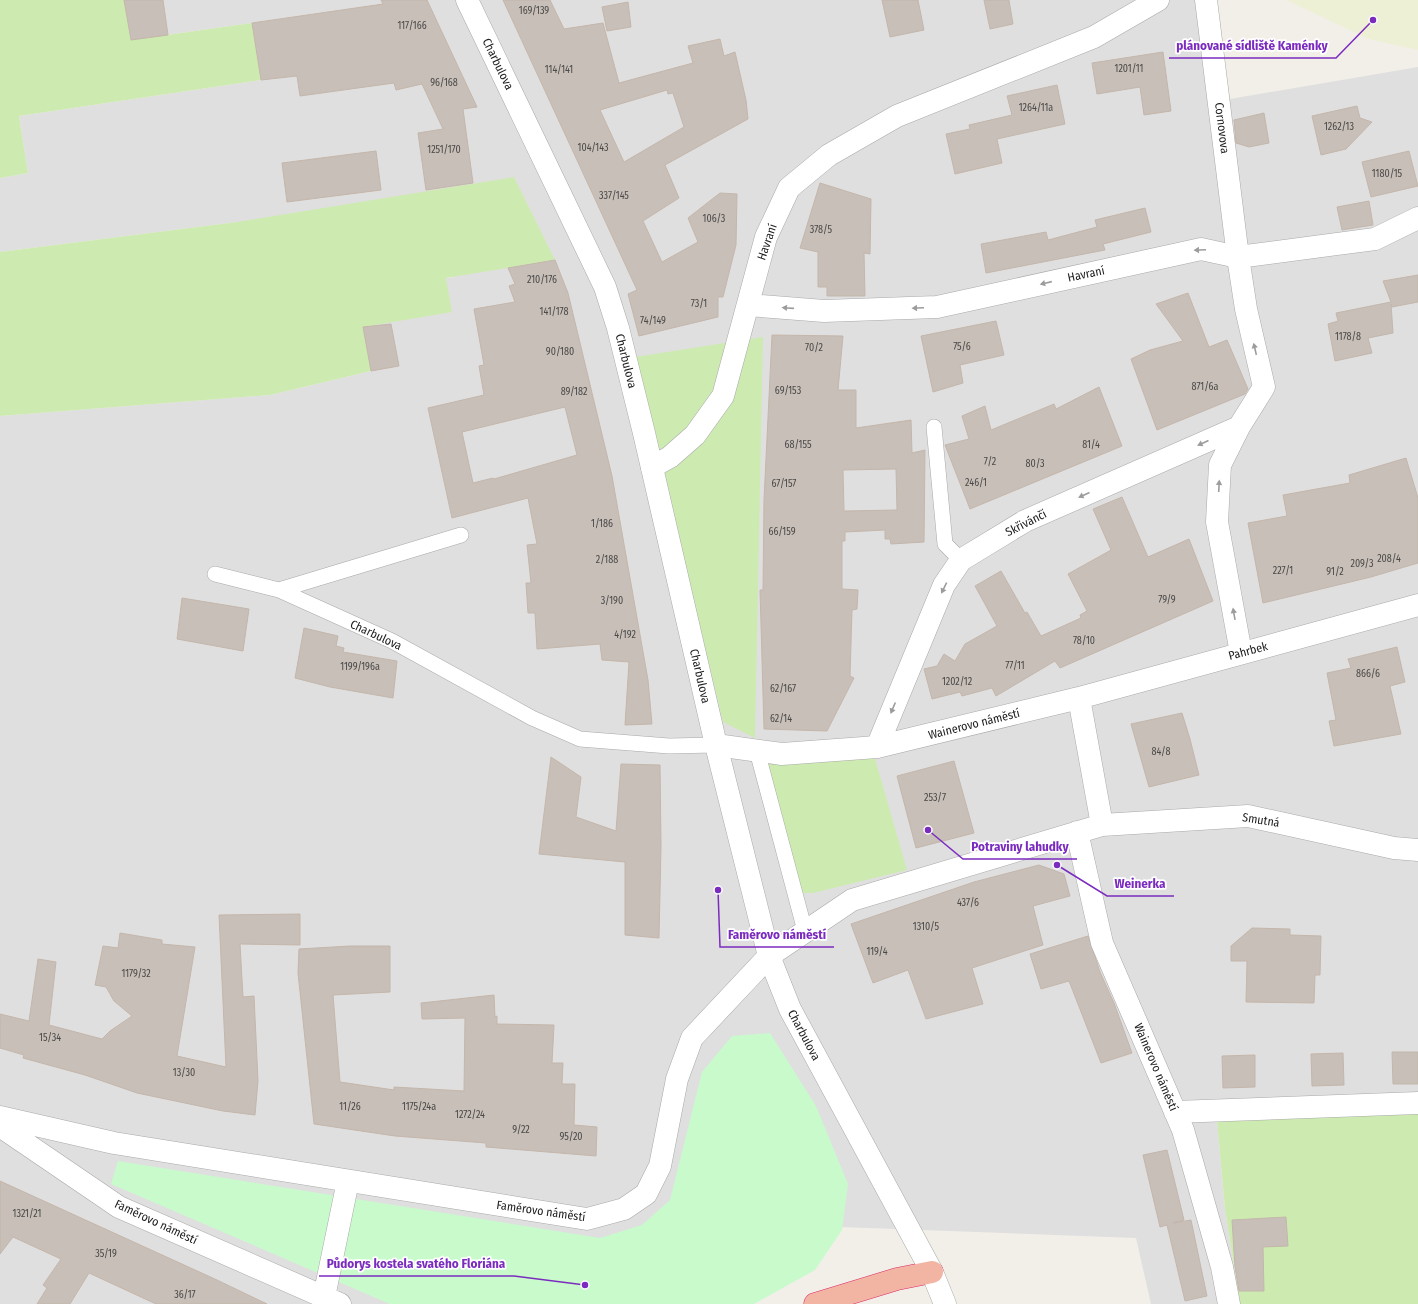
<svg xmlns="http://www.w3.org/2000/svg" width="1418" height="1304" viewBox="0 0 1418 1304" font-family="'Fira Sans Condensed',sans-serif">
<style>
.residential{fill:#e0dfdf}
.farmland{fill:#eef0d5}
.grass{fill:#cdebb0}
.park{fill:#c8facc}
.building{fill:#c7bfb8;stroke:#c4b6ab;fill-rule:evenodd}
.lines{fill:none;stroke-linecap:round;stroke-linejoin:round}
.service-casing{stroke:#a9a9a9;stroke-width:16}
.minor-casing{stroke:#a9a9a9;stroke-width:23}
.tertiary-casing{stroke:#a9a9a9;stroke-width:23}
.trunk-casing{stroke:#dc2a67;stroke-width:23}
.service{stroke:#fff;stroke-width:15}
.minor{stroke:#fff;stroke-width:22}
.tertiary{stroke:#fff;stroke-width:22}
.trunk{stroke:#f2b4a3;stroke-width:22}
.oneway{fill:#9c9c9c}
.labels{text-anchor:middle;stroke-width:3.5;stroke-linejoin:round;paint-order:stroke}
.number-label{font-size:10px;fill:#4b4948}
.street-label{font-size:12px;fill:#222;stroke:#fff}
.leader{fill:none;stroke:#7b2cbf;stroke-width:1.5}
.callout-dot{fill:#7b2cbf;stroke:#fff;stroke-width:1.5}
.callout-label{font-size:13px;text-anchor:middle;font-weight:bold;fill:#7b2cbf;stroke:#fff;stroke-width:3.5;stroke-linejoin:round;paint-order:stroke}
</style>
<rect width="100%" height="100%" fill="#f2efe9"/>
<path class="residential" d="M124,0H1212L1230,99L1418,67V1110L1217,1120L1225,1209L1240,1304H1151L1136,1238L813,1226L727,1304H0V416L270,395L371,371L363,327L446,278L456,277L237,222L0,252V178L28,173L19,116L261,80L252,23L131,40Z"/>
<path class="farmland" d="M1286,0H1418V50L1369,39Z"/>
<path class="grass" d="M0,0H124L131,40L252,23L261,80L19,116L28,173L0,178Z
M514,177L555,260L446,278L452,312L363,327L371,371L270,395L0,416V252L237,222Z
M763,337L755,738L723,722L635,357Z
M874,755L907,870L813,893H802L766,758Z
M1418,1110V1304H1240L1225,1209L1217,1120Z"/>
<path class="park" d="M770,1033L816,1106L848,1184L842,1230L815,1270L754,1304H390L111,1184L118,1161L600,1238L642,1225L670,1200L702,1072L732,1036Z"/>
<path class="building" d="M124,0H163L168,35L131,40Z
M381,0H427L477,107L463,109L473,183L426,190L418,133L443,129L422,84L396,90L394,83L300,96L297,76L261,80L252,23L383,4Z
M503,0H550L564,29L603,23L619,83L693,63L688,46L720,39L724,56L735,52L746,100L748,119L665,165L679,198L643,221L662,262L698,242L688,218L720,193L737,194L736,245L723,297H718V317L639,336L628,294L637,290ZM667,90L668,94L673,93L684,127L624,162L600,110Z
M882,0H918L924,30L890,37Z
M984,0H1009L1013,24L990,29Z
M628,2L631,27L607,31L602,7Z
M1163,52L1171,111L1144,115L1140,87L1097,94L1092,63Z
M1057,85L1065,124L997,139L1002,163L955,174L946,134L970,129L969,125L1012,115L1007,96Z
M1357,106L1360,118L1372,122L1346,149L1321,155L1312,116Z
M1264,113L1269,143L1249,147L1236,143L1234,120Z
M376,151L381,190L287,202L282,163Z
M1409,151L1418,186L1371,197L1362,162Z
M820,183L871,199L870,254L864,253L865,296H827V287H818V252L800,248Z
M1369,201L1373,225L1342,230L1337,207Z
M1145,208L1151,232L1103,244L1105,250L986,273L981,244L1046,232L1048,240L1097,227L1095,220Z
M555,260L568,293L612,476L648,680L652,724L625,725L629,662L602,660L600,644L537,649L535,613H528L526,583H531L527,545L537,544L528,498L452,518L428,408L484,395L479,366L484,365L474,309L515,302L509,286L515,284L508,268ZM565,407L577,455L494,479L493,478L473,483L462,432Z
M1418,275V302L1392,307L1391,304L1393,333L1368,338L1372,353L1335,361L1328,324L1338,321L1336,313L1391,302L1383,281Z
M1188,293L1209,347L1227,340L1248,389L1245,394L1157,430L1131,359L1150,350L1183,341L1156,304Z
M996,321L1004,355L960,365L963,383L933,392L921,336Z
M391,324L399,366L371,371L363,327Z
M772,335L843,336L838,390H856V428L911,420L912,453L925,450L924,542L891,544L890,539H885V530L845,532V541H842V589L858,590L857,609L852,610L850,676L854,678L827,731L764,729L760,590H763L764,500ZM896,469L897,510L844,511L843,470Z
M1099,387L1122,446L970,509L945,445L969,439L962,416L985,406L991,430L1054,404L1056,409Z
M1406,458L1418,498V563L1371,577L1263,603L1248,523L1287,516L1283,495L1350,483L1349,475Z
M1122,497L1148,557L1189,539L1213,601L1060,668L1055,661L996,696L992,688L962,696L960,692L932,699L924,669L937,666L944,654L955,661L965,644L997,626L975,586L1001,571L1025,613L1027,612L1041,636L1081,618L1080,615L1087,611L1068,574L1111,550L1093,509Z
M182,598L249,609L243,651L177,639Z
M304,628L338,636L336,646L344,648L343,652L397,661L393,698L330,687L295,678Z
M1397,647L1405,682L1390,686L1401,734L1334,746L1329,721L1336,720L1327,673L1351,668L1348,659Z
M1182,713L1190,739L1199,775L1149,787L1131,724Z
M551,757L581,777L576,817L616,831L621,764L660,765L661,846L659,938L625,935V862L539,854Z
M954,761L974,833L916,848L897,776Z
M1039,865L1064,874L1070,896L1033,906L1043,945L972,968L983,1004L926,1019L908,970L873,983L851,924L974,882Z
M300,914V945L240,944L243,997L254,996L258,1081L255,1115L223,1111L137,1093L85,1075L23,1058L24,1055L0,1048V1014L29,1021L38,959L56,962L49,1025L102,1039L110,1031L132,1016L114,1001L106,987L95,985L103,946L118,948L120,933L162,940V944L195,947L177,1056L226,1067L219,915Z
M1252,928L1290,929V935L1321,936L1320,975H1315L1314,1003L1246,1002L1247,961H1231V946Z
M1088,936L1100,972L1114,1003L1132,1053L1101,1063L1069,981L1041,989L1030,954Z
M350,946H390V992L333,995L340,1082L394,1090V1087L464,1091L465,1018L422,1019L421,1003L494,995L495,1017L497,1016V1024L554,1025L552,1063H563L562,1084H575L574,1125L597,1127L596,1156L486,1147V1143L395,1136L314,1124L298,973L299,949Z
M1392,1052H1418V1084H1393Z
M1343,1053L1344,1085L1312,1086L1311,1054Z
M1255,1055V1087L1223,1088L1222,1056Z
M1167,1150L1184,1220L1173,1223L1191,1220L1207,1296L1185,1301L1167,1225L1160,1227L1143,1155Z
M0,1181L217,1280L267,1304H156L89,1273L70,1304H37L47,1288L43,1285L61,1259L13,1237L0,1254Z
M1286,1217L1288,1246L1263,1247L1264,1291H1239L1235,1267L1232,1220Z"/>
<g class="lines">
<g class="service-casing">
<path id="service" d="M934,427L945,544L961,560
M215,574L279,590L392,641L532,718L580,739L669,746L716,745
M279,590L461,535
M757,751L805,931"/>
</g>
<g class="minor-casing">
<path id="minor" d="M1206,0L1238,257L1246,309L1264,387L1239,427L1220,465L1217,522L1241,653
M748,305L824,311L937,307L1201,249L1238,257L1375,239L1418,218
M652,467L670,457L695,435L723,396L766,237L789,188L829,155L897,116L1094,37L1158,0
M1079,698L1102,825
M716,745L782,754L877,747L1079,698L1418,605
M877,747L944,585L961,560L1025,521L1239,427
M1077,832L1102,943L1183,1130L1222,1267L1229,1304
M1175,1112L1418,1103
M0,1117L114,1143L587,1219L624,1209L646,1194L660,1166L677,1079L692,1038L769,956L852,900L1102,825L1248,816L1394,848L1418,850
M0,1126L119,1207L340,1304
M324,1297L348,1181"/>
</g>
<g class="tertiary-casing">
<path id="tertiary" d="M467,0L605,287L618,328L644,433L716,745L769,956L790,1009L932,1272L945,1304"/>
</g>
<g class="trunk-casing">
<path id="trunk" d="M815,1304L897,1279L932,1272"/>
</g>
<use href="#service" class="service"/>
<use href="#minor" class="minor"/>
<use href="#tertiary" class="tertiary"/>
<use href="#trunk" class="trunk"/>
</g>
<defs><path id="oneway-solid" d="M-6-.8H1V-3.2L6.5 0L1 3.2V.8H-6Z"/></defs>
<g class="oneway">
<use href="#oneway-solid" transform="translate(1200 250) rotate(178)"/>
<use href="#oneway-solid" transform="translate(1046 283) rotate(167)"/>
<use href="#oneway-solid" transform="translate(788 308) rotate(-176)"/>
<use href="#oneway-solid" transform="translate(918 308) rotate(178)"/>
<use href="#oneway-solid" transform="translate(1255 349) rotate(-103)"/>
<use href="#oneway-solid" transform="translate(1203 443) rotate(156)"/>
<use href="#oneway-solid" transform="translate(1219 486) rotate(-87)"/>
<use href="#oneway-solid" transform="translate(1084 495) rotate(156)"/>
<use href="#oneway-solid" transform="translate(944 588) rotate(116)"/>
<use href="#oneway-solid" transform="translate(1234 614) rotate(-100)"/>
<use href="#oneway-solid" transform="translate(893 708) rotate(113)"/>
</g>
<g class="labels">
<g class="number-label">
<text x="534" y="14">169/139</text>
<text x="412" y="29">117/166</text>
<text x="1129" y="72">1201/11</text>
<text x="559" y="73">114/141</text>
<text x="444" y="86">96/168</text>
<text x="1036" y="111">1264/11a</text>
<text x="1339" y="130">1262/13</text>
<text x="593" y="151">104/143</text>
<text x="444" y="153">1251/170</text>
<text x="1387" y="177">1180/15</text>
<text x="614" y="199">337/145</text>
<text x="714" y="222">106/3</text>
<text x="821" y="233">378/5</text>
<text x="542" y="283">210/176</text>
<text x="699" y="307">73/1</text>
<text x="554" y="315">141/178</text>
<text x="653" y="324">74/149</text>
<text x="1348" y="340">1178/8</text>
<text x="962" y="350">75/6</text>
<text x="814" y="351">70/2</text>
<text x="560" y="355">90/180</text>
<text x="1205" y="390">871/6a</text>
<text x="788" y="394">69/153</text>
<text x="574" y="395">89/182</text>
<text x="798" y="448">68/155</text>
<text x="1091" y="448">81/4</text>
<text x="990" y="465">7/2</text>
<text x="1035" y="467">80/3</text>
<text x="976" y="486">246/1</text>
<text x="784" y="487">67/157</text>
<text x="602" y="527">1/186</text>
<text x="782" y="535">66/159</text>
<text x="1389" y="562">208/4</text>
<text x="607" y="563">2/188</text>
<text x="1362" y="567">209/3</text>
<text x="1283" y="574">227/1</text>
<text x="1335" y="575">91/2</text>
<text x="1167" y="603">79/9</text>
<text x="612" y="604">3/190</text>
<text x="625" y="638">4/192</text>
<text x="1084" y="644">78/10</text>
<text x="1015" y="669">77/11</text>
<text x="360" y="670">1199/196a</text>
<text x="1368" y="677">866/6</text>
<text x="957" y="685">1202/12</text>
<text x="783" y="692">62/167</text>
<text x="781" y="722">62/14</text>
<text x="1161" y="755">84/8</text>
<text x="935" y="801">253/7</text>
<text x="968" y="906">437/6</text>
<text x="926" y="930">1310/5</text>
<text x="877" y="955">119/4</text>
<text x="136" y="977">1179/32</text>
<text x="50" y="1041">15/34</text>
<text x="184" y="1076">13/30</text>
<text x="350" y="1110">11/26</text>
<text x="419" y="1110">1175/24a</text>
<text x="470" y="1118">1272/24</text>
<text x="521" y="1133">9/22</text>
<text x="571" y="1140">95/20</text>
<text x="27" y="1217">1321/21</text>
<text x="106" y="1257">35/19</text>
<text x="185" y="1298">36/17</text>
</g>
<g class="street-label">
<text transform="translate(498 64) rotate(64)" y="4">Charbulova</text>
<text transform="translate(1222 128) rotate(83)" y="4">Cornovova</text>
<text transform="translate(767 242) rotate(-71)" y="4">Havraní</text>
<text transform="translate(1086 274) rotate(-12)" y="4">Havraní</text>
<text transform="translate(626 361) rotate(76)" y="4">Charbulova</text>
<text transform="translate(1026 523) rotate(-27)" y="4">Skřivánčí</text>
<text transform="translate(376 635) rotate(25)" y="4">Charbulova</text>
<text transform="translate(1248 651) rotate(-15)" y="4">Pahrbek</text>
<text transform="translate(700 676) rotate(77)" y="4">Charbulova</text>
<text transform="translate(974 724) rotate(-14)" y="4">Wainerovo náměstí</text>
<text transform="translate(1261 820) rotate(9)" y="4">Smutná</text>
<text transform="translate(804 1035) rotate(62)" y="4">Charbulova</text>
<text transform="translate(1156 1067) rotate(67)" y="4">Wainerovo náměstí</text>
<text transform="translate(541 1211) rotate(8)" y="4">Faměrovo náměstí</text>
<text transform="translate(156 1222) rotate(25)" y="4">Faměrovo náměstí</text>
</g>
</g>
<path class="leader" d="M1373 20L1336 58H1169M928 830L963 859H1077M1057 865L1107 896H1174M718 890L720 947H834M585 1285L514 1276H319"/>
<g class="callout-dot">
<circle cx="1373" cy="20" r="4"/>
<circle cx="928" cy="830" r="4"/>
<circle cx="1057" cy="865" r="4"/>
<circle cx="718" cy="890" r="4"/>
<circle cx="585" cy="1285" r="4"/>
</g>
<g class="callout-label">
<text x="1252" y="50">plánované sídliště Kaménky</text>
<text x="1020" y="851">Potraviny lahudky</text>
<text x="1140" y="888">Weinerka</text>
<text x="777" y="939">Faměrovo náměstí</text>
<text x="416" y="1268">Půdorys kostela svatého Floriána</text>
</g>
</svg>
